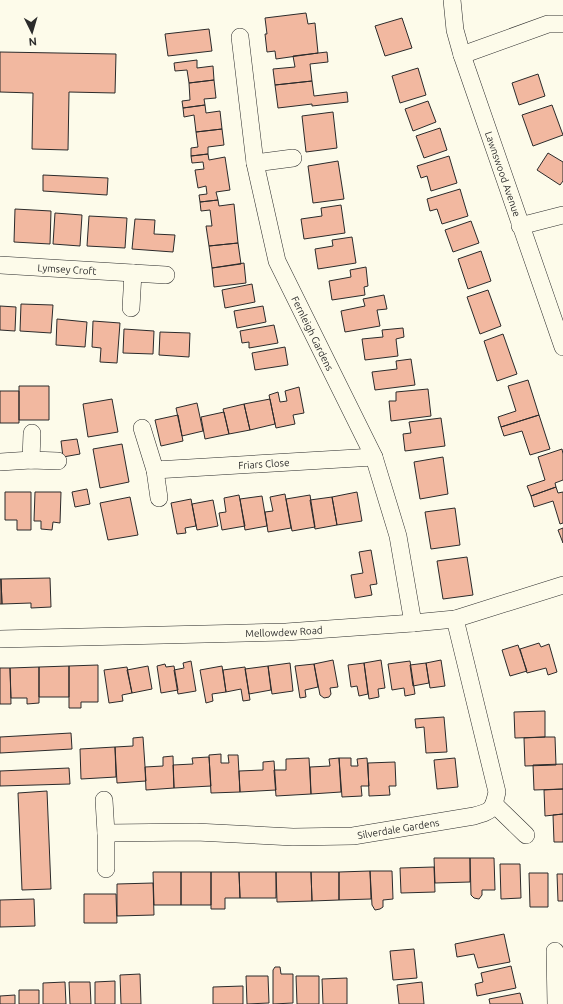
<svg xmlns="http://www.w3.org/2000/svg" width="563" height="1004" viewBox="0 0 563 1004" font-family="Ubuntu,sans-serif">
<style>
.building{fill:#f2b8a0;stroke:#2b2b2b}
.lines{fill:none;stroke-linecap:round;stroke-linejoin:round}
.minor-casing{stroke:#2b2b2b;stroke-width:18}
.minor{stroke:#fdfbea;stroke-width:17}
.labels{text-anchor:middle;stroke-width:3;stroke-linejoin:round;paint-order:stroke}
.street-label{font-size:10px;fill:#2b2b2b;stroke:#fdfbea}
</style>
<rect width="100%" height="100%" fill="#fdfbea"/>
<path class="building" d="M306,13L308,24L315,23L318,53L276,59L275,51L267,52L265,34H267L265,18Z
M402,18L412,48L385,56L375,26Z
M209,29L212,51L168,56L165,34Z
M0,52L116,54L115,93L69,92L68,150L32,149L33,93L0,92Z
M327,52L328,62L310,64L312,81L275,85L273,69L295,67L293,56Z
M197,60V68L213,66L214,80L189,83L187,70L175,71L174,63Z
M418,68L426,95L400,103L392,76Z
M538,74L545,96L519,105L512,83Z
M214,80L216,98L204,99L205,105L183,108L182,101L190,100L189,83Z
M312,81L314,96L347,92L348,102L312,106V104L278,108L275,85Z
M428,101L436,122L413,131L405,109Z
M205,105L206,113L220,111L222,129L196,132L194,115L184,117L183,108Z
M552,105L563,135L533,146L522,115Z
M333,112L337,148L306,152L302,116Z
M440,128L447,150L424,158L416,136Z
M222,129L224,145L208,147V154L191,156V148L198,147L196,132Z
M548,153L563,162V181L560,185L537,170Z
M208,154L209,160L225,157L230,190L216,192L218,200L200,202L199,195L207,194L206,186L198,188L195,170L204,169L203,162L192,163L191,156Z
M449,156L457,183L431,191L427,176L421,178L417,166Z
M338,161L344,199L313,203L308,166Z
M43,175L108,178L107,195L43,191Z
M460,189L468,216L442,224L437,209L430,211L427,199Z
M218,200L219,206L234,204L238,243L209,246L206,226H212L210,210L201,211L200,202Z
M341,205L345,233L304,239L301,219L322,216L321,208Z
M15,209L51,211L50,244L14,242Z
M55,213L82,215L80,246L53,244Z
M89,216L127,218L125,248L87,246Z
M135,219L155,220L154,234L175,235L173,252L132,249Z
M471,221L479,243L453,252L445,230Z
M352,237L356,263L318,269L315,249L333,246L332,240Z
M238,243L241,264L212,268L209,246Z
M481,251L491,281L468,289L458,259Z
M244,263L246,283L214,287L212,268Z
M366,267L368,286L364,287L365,295L332,300L329,281L351,277L350,270Z
M252,284L255,302L225,308L222,290Z
M488,290L501,326L480,334L467,297Z
M384,295L387,309L377,310L380,326L345,332L341,311L365,306L363,299Z
M21,304L53,305L51,333L20,331Z
M0,306L16,307L15,331L0,330Z
M263,306L266,322L237,328L234,311Z
M57,319L87,322L85,347L56,345Z
M93,321L120,323L117,363L100,362L101,348L92,347Z
M274,325L278,343L249,348V342L242,343L240,331Z
M403,328L404,337L396,339L398,356L365,360L362,339L383,337L382,330Z
M124,329L154,331L153,354L123,353Z
M160,332L190,333L189,357L159,355Z
M503,334L517,374L497,381L484,341Z
M285,347L288,365L255,370L252,353Z
M411,359L415,385L375,390L372,372L397,369L396,361Z
M528,380L539,415L501,427L498,417L516,411L508,386Z
M19,386H49V420H19Z
M299,387L304,413L293,415L295,424L276,428L269,395L278,392L280,402L287,401L285,391Z
M428,389L431,416L391,421L389,401H396V392Z
M0,391H19V423H0Z
M112,399L118,432L88,437L83,404Z
M270,399L275,424L250,430L244,404Z
M197,403L203,431L182,436L176,408Z
M244,404L250,430L229,434L223,409Z
M224,412L229,434L205,439L201,417Z
M178,415L183,441L161,446L155,420Z
M539,415L550,449L530,455L522,431L504,436L501,427Z
M441,418L445,446L405,451L403,434L411,433L409,422Z
M77,439L80,454L63,457L61,441Z
M122,444L129,482L100,488L93,449Z
M562,449L563,454V480L555,483L556,487L531,496L527,486L545,480L538,457Z
M443,457L448,494L420,499L414,462Z
M556,487L558,493L563,492V523L560,524L553,501L534,507L531,496Z
M87,489L90,504L75,507L72,492Z
M5,492H31V530H17V520H5Z
M35,492H61L60,523L53,522L52,530L41,529V521H34Z
M357,492L362,521L337,525L332,497Z
M285,494L291,528L268,532L265,512L273,511L270,497Z
M239,495L245,526L222,530L219,513L226,512L224,498Z
M310,495L315,527L292,531L286,499Z
M262,496L267,526L245,530L240,499Z
M130,497L138,535L108,540L100,503Z
M332,497L337,525L315,529L310,500Z
M191,499L196,526L185,528L186,533L177,534L171,503Z
M213,500L218,526L197,530L192,504Z
M455,508L460,545L431,549L425,512Z
M563,528V543L558,530Z
M371,550L377,584L370,585L372,595L355,598L351,575L363,573L359,552Z
M467,557L473,595L443,599L437,561Z
M50,578L51,607L31,608V603L2,604L1,579Z
M0,579H1L2,604H0Z
M539,643L541,647L549,644L557,672L548,675L546,668L527,673L520,649Z
M518,645L527,671L510,676L502,650Z
M333,660L338,687L330,688L331,694L329,697L324,698L320,695L314,664Z
M381,660L385,688L378,689L379,697L369,699L364,663Z
M441,660L445,686L430,688L426,663Z
M191,661L196,691L178,694L174,670L184,668L183,663Z
M410,661L415,694L405,696L404,688L392,690L388,664Z
M290,663L293,691L272,694L268,666Z
M364,663L368,694L359,696L357,686L351,687L348,665Z
M426,663L429,683L413,686L410,665Z
M165,664L166,667L174,666L178,690L161,693L157,666Z
M314,664L318,687L305,690L306,697L300,698L295,666Z
M98,665V702H81V708H69V666Z
M69,666V697H39V667Z
M148,666L152,689L132,693L127,670Z
M222,666L226,692L212,694L213,701L206,703L200,670Z
M268,666L271,690L249,694L245,669Z
M39,667V703L27,704V698H11L10,668Z
M127,667L132,693L122,695L123,701L109,703L104,670Z
M245,667L250,700L243,701L241,689L226,692L223,670Z
M0,668H10L11,704H0Z
M545,711V737L515,738L514,712Z
M444,717L447,752L426,753L424,727L416,728L415,719Z
M71,733L72,749L0,753V737Z
M143,737L146,781L117,783L115,747L133,746V738Z
M545,737H555L556,765L525,766L524,738Z
M115,747L116,777L81,779L80,749Z
M221,754V763H229L228,755H238L240,792L211,793L209,755Z
M173,756L174,788L146,790L145,767L163,766V757Z
M209,757L211,786L174,788L173,765L193,764L192,758Z
M309,758L311,794L276,796L274,770H286V759Z
M339,758H351V766H358L357,759L367,758L369,786H361L362,796L342,797Z
M339,758L341,792L311,794L310,767L330,766L329,759Z
M455,758L458,787L437,789L434,760Z
M274,761L276,790L240,792L239,771L263,770V762Z
M395,762L396,786H389L390,795L369,796L368,763Z
M563,764V789L534,790L533,765Z
M69,768L70,784L0,786V771Z
M563,789V814L545,816L544,790Z
M47,791L51,889L22,890L18,793Z
M563,814V842H554L553,815Z
M434,858H470V882L435,883Z
M470,858H494L495,890H482V895L479,899L474,898L471,895Z
M500,864H520L521,898L501,899Z
M434,867L435,892L401,893L400,868Z
M370,871L371,899L339,900V872Z
M370,871H392L393,899L383,900V907L380,909L375,910L372,905Z
M153,872H181V905H154Z
M181,872H211V905H181Z
M211,872H239L240,898H225V909H211Z
M239,872H276V898H240Z
M276,872H311L312,901L277,902Z
M311,872H339V900L312,901Z
M529,873H548V907H530Z
M557,874H563V901H558Z
M153,883L154,915L117,916V884Z
M84,894H116L117,923H84Z
M34,899L35,926L0,927V900Z
M504,934L510,962L478,968L474,954L457,957L455,944Z
M414,949L417,978L393,980L390,951Z
M511,966L516,988L477,996L475,984L483,982L481,973Z
M275,967H280L281,974H293V1003L273,1004V970Z
M140,974L141,1004H121L120,975Z
M246,976H268L269,1003L247,1004Z
M296,976H319V1004H297Z
M347,978V1004H323L322,979Z
M115,981V1004H95V982Z
M65,982L66,1004H43V983Z
M69,982H90L91,1004H70Z
M422,982L424,1004H399L397,985Z
M243,986V1004H213V987Z
M19,990H39V1004H19Z
M520,993L523,1004H490L489,999Z
M15,995V1004H0V996Z"/>
<g class="lines">
<g class="minor-casing">
<g id="minor">
<path id="s1" d="M452,0L455,30L462,55L563,347"/>
<path id="s2" d="M240,37L255,163L277,261L374,457L398,536L413,623"/>
<path d="M462,55L548,24H563"/>
<path d="M255,163L293,158"/>
<path d="M520,226L563,215"/>
<path id="s3" d="M0,265L166,275"/>
<path d="M131,308L133,273"/>
<path d="M142,428L155,470L159,498"/>
<path d="M31,460L32,433"/>
<path d="M0,462L31,460L58,461"/>
<path id="s4" d="M155,470L374,457"/>
<path id="s5" d="M0,639L286,632L413,623L455,619L563,585"/>
<path d="M104,800L106,833V869"/>
<path d="M494,804L526,835"/>
<path id="s6" d="M106,833L196,832L293,837L353,836L474,816C492,811 493,810 497,792L455,619"/>
<path d="M555,951L556,1004"/>
</g>
</g>
<use href="#minor" class="minor"/>
</g>
<g class="labels">
<g class="street-label">
<text dy="4" stroke="none"><textPath href="#s1" startOffset="182">Lawnswood Avenue</textPath></text>
<text dy="4" stroke="none"><textPath href="#s3" startOffset="67">Lymsey Croft</textPath></text>
<text dy="4" stroke="none"><textPath href="#s2" startOffset="308">Fernleigh Gardens</textPath></text>
<text dy="4" stroke="none"><textPath href="#s4" startOffset="109">Friars Close</textPath></text>
<text dy="4" stroke="none"><textPath href="#s5" startOffset="284">Mellowdew Road</textPath></text>
<text dy="4" stroke="none"><textPath href="#s6" startOffset="293">Silverdale Gardens</textPath></text>
</g>
</g>
<g transform="translate(32 32) rotate(175)" stroke="#fdfbea" stroke-width="3" paint-order="stroke">
<path d="M0-3L7 15L0 10L-7 15Z" fill="#2b2b2b"/>
<text y="-6" font-size="11" font-weight="bold" text-anchor="middle" fill="#2b2b2b">N</text>
</g>
</svg>
